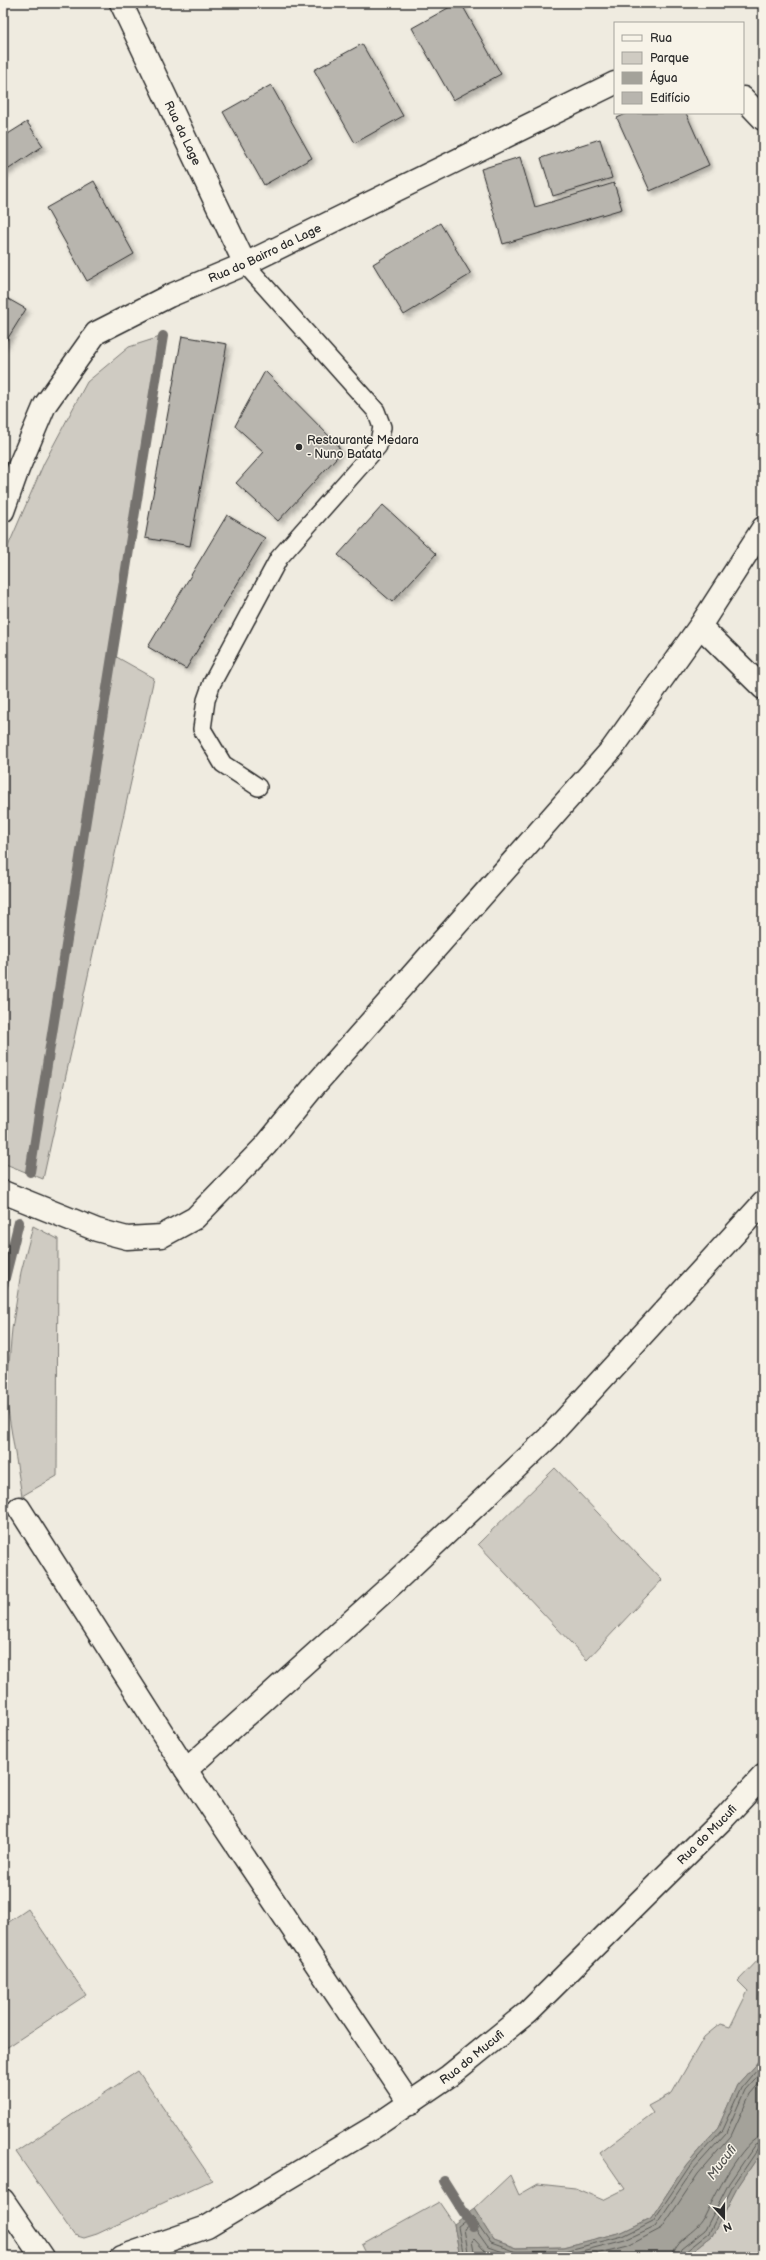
<svg xmlns="http://www.w3.org/2000/svg" width="766" height="2260" viewBox="0 0 766 2260" font-family="'Balsamiq Sans',sans-serif">
<style>
.green{fill:#cfcbc2;stroke:#7d7b76}
.water{fill:#a4a29a;stroke:#74726e}
.lines{fill:none;stroke-linecap:round;stroke-linejoin:round}
.shore{stroke:#5b5b57;stroke-width:1}
.stream{stroke:#74726e;stroke-width:10}
.building{fill:#b8b5ae;stroke:#2b2b2b;filter:url(#shadow)}
.service-casing{stroke:#2b2b2b;stroke-width:20}
.minor-casing{stroke:#2b2b2b;stroke-width:25}
.service{stroke:#f7f3e8;stroke-width:17}
.minor{stroke:#f7f3e8;stroke-width:22}
.poi-dot{fill:#2b2b2b;stroke:#f7f3e8;stroke-width:1.5}
.labels{text-anchor:middle;stroke-width:3;stroke-linejoin:round;paint-order:stroke}
.street-label{font-size:12px;fill:#2b2b2b;stroke:#f7f3e8}
.poi-label{font-size:12px;fill:#2b2b2b;stroke:#f7f3e8;text-anchor:start}
.water-label{font-size:13px;font-style:italic;fill:#555552;stroke:#f7f3e8}
</style>
<defs>
<filter id="shadow"><feDropShadow dx="3.5" dy="3.5" stdDeviation="2" flood-color="#0004"/></filter>
</defs>
<rect width="100%" height="100%" fill="#efebe0"/>
<filter id="ink" filterUnits="userSpaceOnUse"><feTurbulence type="fractalNoise" baseFrequency=".025" numOctaves="2"/><feDisplacementMap in="SourceGraphic" scale="8" xChannelSelector="R" yChannelSelector="G"/><feConvolveMatrix kernelMatrix="1 2 1 2 8 2 1 2 1" color-interpolation-filters="sRGB"/></filter>
<g filter="url(#ink)">
<path class="green" d="M163,336L113,655L154,678L43,1179L3,1163V558L44,463L87,382L129,347Z
M33,1226L58,1239L57,1476L22,1496L6,1398L12,1329L21,1272Z
M555,1468L662,1580L587,1660L478,1544Z
M28,1909L86,1995L3,2050V1926Z
M763,1955V2056L737,2085L718,2128L686,2165L651,2218L622,2232L564,2247L516,2248L494,2240L474,2209L510,2175L519,2195L538,2184L575,2188L603,2200L625,2189L600,2153L653,2113L648,2106L672,2093L704,2037L720,2024L730,2027L748,1991L738,1981Z
M138,2071L212,2180L97,2234L84,2238L74,2235L16,2152Z
M763,2149V2257H685L712,2236L737,2188Z
M439,2202L454,2224L460,2257H368L362,2245Z"/>
<path class="water" d="M763,2056V2149L737,2188L712,2236L685,2257H460L454,2224L474,2209L494,2240L516,2248L564,2247L622,2232L651,2218L686,2165L718,2128L737,2085Z"/>
<g class="lines">
<path class="shore" d="M464,2257L458,2226L472,2216L491,2243L516,2252L565,2251L623,2236L653,2221L689,2167L722,2130L741,2088L763,2062
M469,2257L464,2229L471,2223L488,2247L516,2257L566,2255L625,2240L655,2226L693,2170L726,2133L745,2090L763,2070
M475,2257L472,2241L474,2239L485,2251L498,2257
M584,2257L628,2246L662,2228L698,2174L731,2136L750,2094L763,2079
M672,2257C673,2240 696,2233 704,2218C713,2200 743,2137 763,2136
M678,2257L681,2249L705,2230L729,2183L755,2145L763,2142
M683,2257L685,2252L709,2233L733,2186L758,2149L763,2147"/>
<path class="stream" d="M30,1172L163,336
M3,1286L19,1222
M444,2181L473,2227"/>
</g>
<path class="building" d="M457,3H461L501,74L453,100L412,28Z
M362,44L403,116L355,143L314,70Z
M271,85L312,158L264,185L223,112Z
M628,113H686L709,165L650,191L617,118Z
M27,122L43,146L3,173V137Z
M600,139L612,178L553,196L541,158Z
M520,157L535,207L614,183L622,209L503,244L481,169Z
M94,181L134,254L87,281L46,208Z
M440,223L471,274L404,315L373,264Z
M3,296L26,309L3,346Z
M182,336L227,344L190,546L145,538Z
M265,371L337,444L340,450L337,457L278,521L236,483L264,452L235,426Z
M383,505L436,554L392,602L338,555Z
M227,515L265,538L186,669L148,647Z"/>
<g class="lines">
<g class="service-casing">
<path id="service" d="M245,264L376,411L382,427L378,446L279,558L212,683L206,700L202,729L223,764L258,787"/>
</g>
<g class="minor-casing">
<g id="minor">
<path id="s1" d="M121,3L245,264"/>
<path d="M743,98L763,119"/>
<path id="s2" d="M3,511L18,469L45,405L96,333L169,296L245,264L615,83"/>
<path d="M700,626L763,688"/>
<path d="M3,1192L97,1230L127,1238L162,1236L195,1218L266,1145L315,1085L612,749L700,626L763,528"/>
<path d="M19,1508L186,1770L410,2104"/>
<path d="M186,1770L395,1582L548,1438L763,1203"/>
<path d="M3,2200L42,2257"/>
<path id="s3" d="M121,2257L207,2227L374,2127L449,2076L528,2012L725,1817L763,1776"/>
</g>
</g>
<use href="#service" class="service"/>
<use href="#minor" class="minor"/>
</g>
</g>
<circle class="poi-dot" cx="299" cy="447" r="4"/>
<g class="labels">
<g class="street-label">
<text dy="4" stroke="none"><textPath href="#s1" startOffset="144">Rua da Lage</textPath></text>
<text dy="4" stroke="none"><textPath href="#s2" startOffset="389">Rua do Bairro da Lage</textPath></text>
<text dy="4" stroke="none"><textPath href="#s3" startOffset="730">Rua do Mucufi</textPath></text>
<text dy="4" stroke="none"><textPath href="#s3" startOffset="406">Rua do Mucufi</textPath></text>
</g>
<g class="poi-label">
<text x="307" y="444">Restaurante Medara<tspan x="307" dy="14">- Nuno Batata</tspan></text>
</g>
<g class="water-label">
<text transform="translate(721 2162) rotate(-53)" y="5">Mucufi</text>
</g>
</g>
<rect width="766" height="2260" fill="none" stroke="#f7f3e8" stroke-width="16"/>
<rect x="8" y="8" width="750" height="2244" fill="none" stroke="#2b2b2b" stroke-width="1.5" filter="url(#ink)"/>
<rect x="614" y="22" width="130" height="92" fill="#f7f3e8" stroke="#a5a39c"/>
<rect x="622" y="35" width="20" height="6" fill="#f7f3e8" stroke="#a5a39c"/>
<text x="650" y="42" font-size="12" fill="#2b2b2b">Rua</text>
<rect x="622" y="52" width="20" height="12" fill="#cfcbc2" stroke="#a5a39c"/>
<text x="650" y="62" font-size="12" fill="#2b2b2b">Parque</text>
<rect x="622" y="72" width="20" height="12" fill="#a4a29a" stroke="#a5a39c"/>
<text x="650" y="82" font-size="12" fill="#2b2b2b">Água</text>
<rect x="622" y="92" width="20" height="12" fill="#b8b5ae" stroke="#a5a39c"/>
<text x="650" y="102" font-size="12" fill="#2b2b2b">Edifício</text>
<g transform="translate(724 2218) rotate(159)" stroke="#f7f3e8" stroke-width="3" paint-order="stroke">
<path d="M0-3L7 15L0 10L-7 15Z" fill="#2b2b2b"/>
<text y="-6" font-size="11" font-weight="bold" text-anchor="middle" fill="#2b2b2b">N</text>
</g>
</svg>
